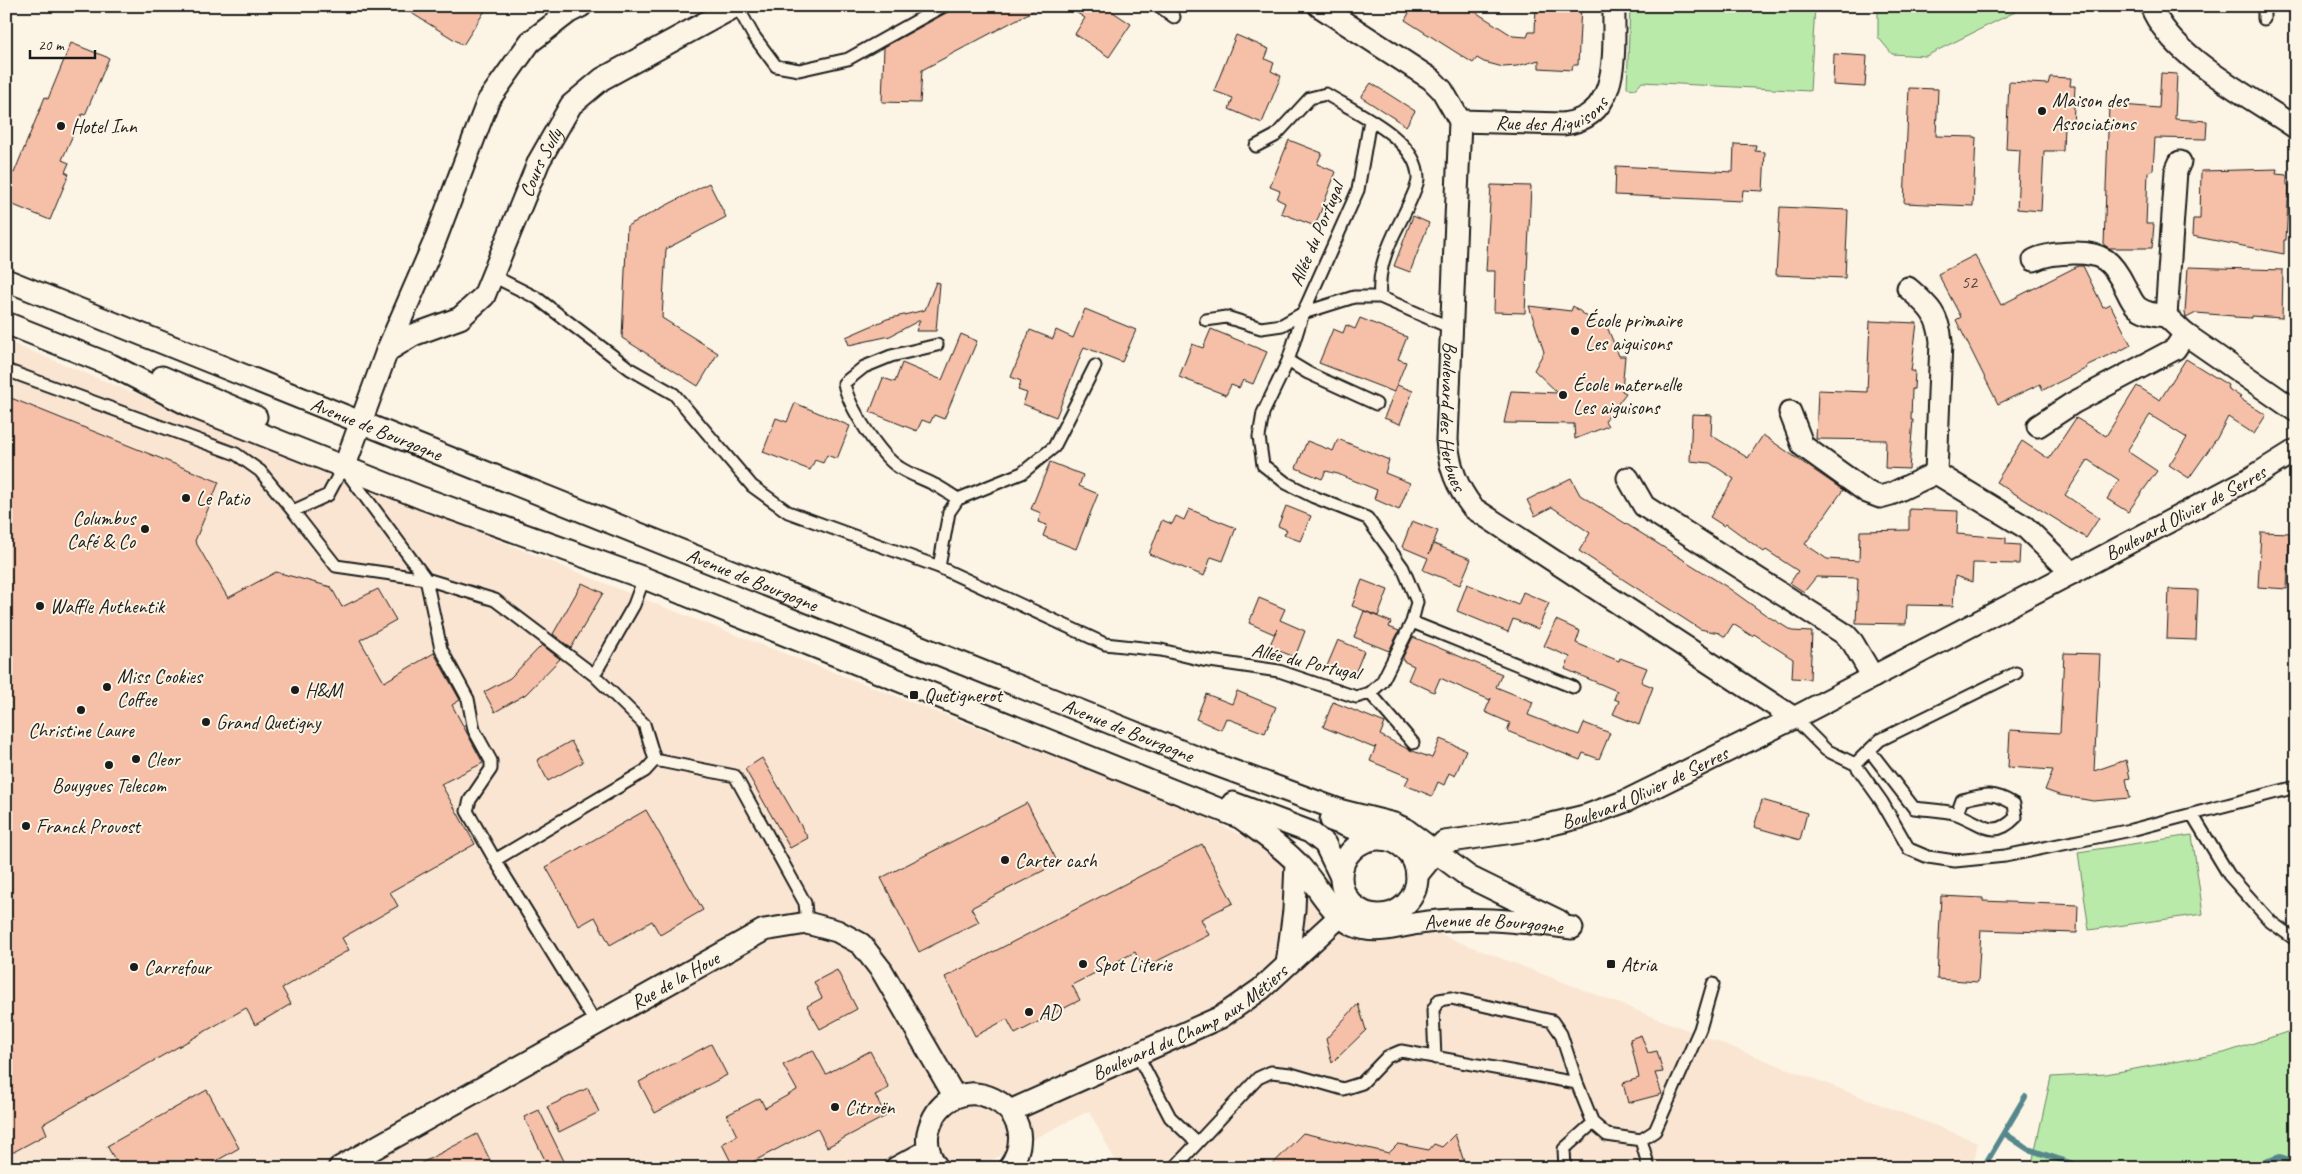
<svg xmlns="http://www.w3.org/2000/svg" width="2302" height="1174" viewBox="0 0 2302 1174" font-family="Caveat,sans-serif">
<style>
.built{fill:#fae5d2}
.green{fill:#b9eaaa;stroke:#6a8363}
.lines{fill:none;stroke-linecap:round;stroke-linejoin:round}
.stream{stroke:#57878d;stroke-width:6}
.building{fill:#f5c0a7;stroke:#1c1c1c}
.service-casing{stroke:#1c1c1c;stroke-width:15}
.minor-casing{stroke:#1c1c1c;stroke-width:25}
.service{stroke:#fcf5e5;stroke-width:11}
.minor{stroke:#fcf5e5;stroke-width:21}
.poi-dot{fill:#1c1c1c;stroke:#fcf5e5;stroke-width:2}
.labels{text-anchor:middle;stroke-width:4;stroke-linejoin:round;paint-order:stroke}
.number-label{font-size:18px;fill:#52453f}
.poi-label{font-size:20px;fill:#1c1c1c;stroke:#fcf5e5;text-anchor:start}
.street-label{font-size:20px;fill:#1c1c1c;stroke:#fcf5e5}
</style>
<rect width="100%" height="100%" fill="#fcf5e5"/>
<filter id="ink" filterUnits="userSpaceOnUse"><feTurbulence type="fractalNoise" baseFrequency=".02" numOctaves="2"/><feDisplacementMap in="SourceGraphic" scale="10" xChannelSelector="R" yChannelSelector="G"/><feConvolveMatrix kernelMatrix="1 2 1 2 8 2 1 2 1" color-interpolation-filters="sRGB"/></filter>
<g filter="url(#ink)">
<path class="built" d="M6,341L661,606L1180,805L1449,938L1978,1142L1975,1157L1969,1168H1119L1089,1111L976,1168H6Z"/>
<path class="green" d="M1630,6H1815L1810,91L1642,82L1636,89L1627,88Z
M1878,6H2027L1926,56L1892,54L1878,37Z
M2192,835L2203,914L2089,930L2078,852Z
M2296,1029V1168H2031L2051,1077L2106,1074L2224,1053Z"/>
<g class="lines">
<path class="stream" d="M2004,1133L2028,1149L2085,1168
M1983,1168L2025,1097
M2247,1168L2280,1157L2296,1162"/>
</g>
<path class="building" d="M400,6H488L463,45Z
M959,6H1042L922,70L920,103L882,102L884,47Z
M1066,6H1104L1131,24L1109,57L1075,34L1085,18Z
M1413,6H1466L1513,36L1527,37L1529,32H1535L1536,6H1581L1578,65H1573L1572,70L1539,68V60L1517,66L1503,67L1484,62L1477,58L1473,63L1405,20Z
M1236,35L1269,49L1265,59L1274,63L1271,71L1281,76L1262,123L1229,109L1233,98L1214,91Z
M71,43L109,58L85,115L82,114L62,160L69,163L65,172L69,174L50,220L6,202V170L14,173L45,97L48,99Z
M1834,54L1867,56L1865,87L1833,85Z
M2161,73L2177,74L2175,119L2207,121L2206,139L2155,138L2153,170L2148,172L2146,224H2154L2152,248H2109L2104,245L2109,104L2159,108Z
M2050,77L2071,78L2070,86H2075L2073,126L2064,125L2063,151H2044L2041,211L2017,209L2020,150L2006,149L2009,82L2048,84Z
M1371,83L1415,111L1406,126L1361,97Z
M1909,88L1938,89L1936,136L1976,137L1973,206L1904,203Z
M1289,140L1322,153L1317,164L1336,172L1315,226L1281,213L1285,203L1277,199L1280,191L1270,187Z
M1734,144L1756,145L1755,151L1765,152L1763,191L1743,190L1742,201L1615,195L1616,166L1733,172Z
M2277,169L2276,174L2287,175V185H2289L2286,240H2284V254L2192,236L2193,219H2200L2201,171Z
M709,183L726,217L666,249L662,318L718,353L698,386L622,338L627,226Z
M1491,185L1531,186L1525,313L1494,312L1495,271H1486Z
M1780,207L1848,210L1845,278L1776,275Z
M1413,216L1429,223L1410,272L1394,266Z
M1975,255L2001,305L2078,266H2083L2103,307L2110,304L2131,345L2116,353L2115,352L2086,366L2087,368L2043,390L2040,384L1998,404L1956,320L1961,317L1938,274Z
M2188,267L2283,270L2282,318L2251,316V318L2234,317V316L2196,313L2186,318L2185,313Z
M936,282L940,283L936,331H916L920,320L890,336L849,345L846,337L887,319L925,310Z
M1529,306L1571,311L1573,306L1601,327L1606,324L1619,356H1625L1622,391L1626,393L1605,421L1608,426L1575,439L1574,424L1504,423L1511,391L1558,393L1534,370L1544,352Z
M1085,309L1136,330L1122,362L1084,347L1056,417L1023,404L1027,393L1018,390L1021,381L1011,377L1030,330L1053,339L1056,330L1073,338Z
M1360,318L1407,337L1398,359L1406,362L1394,392L1319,363L1333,329L1343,333L1346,325L1355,329Z
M1870,321L1917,323L1911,371H1915L1914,389H1912L1911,420H1913L1909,469L1885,468L1886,440L1816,439L1818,390L1867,392Z
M1211,329L1267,352L1253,384L1243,380L1239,388L1231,385L1226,395L1179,377L1192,344L1203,348Z
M961,334L977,341L944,419L934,415L930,423L922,420L917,431L870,412L883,378L895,382L902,363L942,380Z
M2186,359L2228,385L2227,388L2241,397L2239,398L2266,415L2254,434L2228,417L2217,438L2189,478L2169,465L2187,438L2150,415L2127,451L2157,471L2128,512L2107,499L2119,480L2088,460L2065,495L2099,518L2086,538L1996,482L2022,441L2049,459L2076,418L2106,436L2137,386L2160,400Z
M1397,385L1413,391L1400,424L1384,418Z
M6,396L219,482L195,541L228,598L276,572L331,587L342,607L378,589L396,620L360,640L384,682L434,653L460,700L452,705L483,763L441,784L475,844L390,892L398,906L342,938L349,950L282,988L291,1004L255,1025L246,1008L43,1124L47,1134L6,1156Z
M795,403L850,426L837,459L827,455L823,463L815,460L810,470L763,452L776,418L787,422Z
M1692,414L1712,415L1711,435L1748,458L1763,435L1843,490L1805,544L1827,559L1859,561L1860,531L1909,530V509L1958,511L1957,534L2006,538V544L2020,545L2019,564L1973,563L1972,582L1955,576L1953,606L1907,605L1906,624L1856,623L1858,578L1816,577L1804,592L1790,583L1798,571L1766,550L1764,552L1726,524L1724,526L1710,517L1734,479L1710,463L1690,461Z
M1338,439L1389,460L1385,473L1410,483L1399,510L1374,499L1377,490L1338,474L1326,471L1322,479L1296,468L1307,441L1333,451Z
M1050,462L1083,475L1079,486L1098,494L1076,549L1043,536L1047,525L1038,522L1041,513L1031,509Z
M1571,478L1580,495L1727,587L1766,615L1792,631L1812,632L1810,679L1792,678L1793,659L1754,634L1752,636L1733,624L1725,637L1719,633L1700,629L1579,551L1590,533L1552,507L1535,516L1527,500Z
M1286,506L1311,516L1300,541L1284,535L1287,530L1278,526Z
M1189,509L1236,528L1223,561L1211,557L1204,576L1149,554L1162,520L1172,524L1176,516L1184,520Z
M1412,521L1438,531L1429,554L1434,544L1471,559L1460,585L1423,570L1428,558L1402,547Z
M2261,532L2290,533L2287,589L2258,587Z
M1362,580L1388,590L1378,616L1352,606Z
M582,583L603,593L571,648L553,634Z
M1467,584L1518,605L1523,592L1549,603L1538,629L1513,619L1508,632L1457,611Z
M2169,589L2198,590L2196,640L2167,639Z
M1259,598L1285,609L1280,620L1305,631L1295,657L1269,647L1277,629L1274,634L1249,623Z
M1364,611L1391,622L1389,627L1399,631L1389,651L1354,637Z
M1556,620L1580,631L1576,643L1619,661L1620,658L1647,668L1641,682L1653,687L1639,725L1613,714L1619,701L1614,699L1617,691L1565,669L1570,657L1544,646Z
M1413,637L1502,674L1496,687L1533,702L1528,715L1579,735L1584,723L1610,733L1599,759L1583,753L1580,760L1507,731L1510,723L1485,712L1491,698L1490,700L1440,678L1434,692L1408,680L1414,666L1403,661V657Z
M1338,640L1364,651L1354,676L1327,666Z
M542,645L560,659L526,694L495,712L484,692L510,678Z
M2064,653L2100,654L2094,771L2126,760L2130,778L2126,779L2130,798L2093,801L2059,795L2045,790L2053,770L2008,767L2010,730L2060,733Z
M1237,691L1276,707L1265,733L1226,718L1221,730L1196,719L1206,694L1232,704Z
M1333,702L1385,723L1380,735L1410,750L1432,758L1440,739L1466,750L1455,776L1449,773L1444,785L1438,782L1432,796L1405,785L1409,777L1370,761L1376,746L1374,748L1323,727Z
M571,741L583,762L548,781L537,760Z
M762,758L808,838L790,848L745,769Z
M1762,800L1807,813L1800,840L1754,827Z
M1027,803L1058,863L971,908L979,922L919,952L881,878Z
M646,810L703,910L660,935L652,921L610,945L595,917L579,926L546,867Z
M1202,844L1233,903L1201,919L1209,935L1143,968L1135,952L1072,985L1080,1000L1015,1034L1007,1019L975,1036L945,977Z
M1941,896L1983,898V901L2078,905L2077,933L1981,930L1978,982L1937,979Z
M837,970L857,1009L820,1029L807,1006L822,998L814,982Z
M1358,1004L1366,1030L1332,1063L1326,1039Z
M1641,1035L1648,1053L1657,1051L1663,1072L1655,1073L1662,1094L1628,1103L1623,1083L1639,1078L1630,1039Z
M711,1044L727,1075L655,1113L639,1082Z
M813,1050L826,1074L870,1051L889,1088L875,1095L886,1116L827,1147L817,1128L741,1168H734L722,1144L737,1136L727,1115L760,1098L765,1108L797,1090L783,1065Z
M588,1088L599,1112L559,1132L547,1107Z
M207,1090L239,1148L204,1168H120L107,1146Z
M539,1110L565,1163L556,1168H549L524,1117Z
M1303,1133L1389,1153L1398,1144L1429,1150L1434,1144L1442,1147L1455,1134L1466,1168H1269Z
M477,1134L494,1168H412Z"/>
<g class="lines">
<g class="service-casing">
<path id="service" d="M737,6L753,35L776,66L799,70L848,59L943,6
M1159,6L1174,17
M2264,19V6
M1256,146L1275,136L1310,98L1326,94C1355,112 1419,139 1418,179C1418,188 1399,224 1394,234C1384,256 1378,273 1380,297L1451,328
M493,276L537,298L630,369L674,394L752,486L788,512L939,567L1105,644L1161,650L1203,660L1279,671L1356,697L1370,693L1382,682L1412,622L1417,602L1403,568L1367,518L1314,497L1286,483L1263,465L1259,437L1263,413L1288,361L1303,313L1358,190L1370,120
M1206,320L1226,317L1261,328L1282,325L1303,313L1354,297H1380
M937,345L891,356L864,367L844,383C848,406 880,456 900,468C911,475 924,479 935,485C943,489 950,494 958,499
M1288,361L1308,373L1376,404
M6,370L236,454L260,471L293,511L328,495L343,467
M346,471L426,579L441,649L468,699L474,730L491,761V769L470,800L467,811L495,860
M293,511L336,566L426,579L495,600L594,675L644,724L655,760L645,771L495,860L596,1024
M939,567L949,512L958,499L1022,473L1054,447L1095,366
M1412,622L1573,687
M594,675L634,605L644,578
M1370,693L1413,743
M1794,718L1826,750L1855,764L1882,802L1909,849L1928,857L1955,861L2005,856L2131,830L2296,787
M1870,751L1914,808C1928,810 1944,810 1957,814C1982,823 1993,841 2016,817L2014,804C1994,791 1984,794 1962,800L1957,814
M655,760L735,776L805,903L807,923
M1855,764L1880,740L2016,673
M2192,814L2229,875L2271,922L2296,940
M1137,1054L1170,1117L1197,1143
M1435,1058L1433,1010L1439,1000L1451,998L1552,1021L1561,1034L1577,1083L1593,1123L1607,1135L1641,1140L1655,1131L1700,1029L1713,984
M1641,1140L1649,1168
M1174,1168L1258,1078L1271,1072L1291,1074L1343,1089L1362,1083L1387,1057L1401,1051L1577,1083
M1565,1168L1564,1149L1593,1123"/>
</g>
<g class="minor-casing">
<g id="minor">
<path id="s1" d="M1319,6L1431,79L1442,90L1460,121L1447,440C1449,467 1457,487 1473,508L1794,718"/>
<path d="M2151,6C2171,58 2252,97 2296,128"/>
<path id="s2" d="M1460,121L1563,124C1622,117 1613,50 1614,6"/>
<path d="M2180,162L2176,171L2166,316L2185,334L2296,411"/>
<path d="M2034,260C2047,254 2058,254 2072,253C2103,252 2112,261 2125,287C2129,294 2131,301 2137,307C2144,313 2157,315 2166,316"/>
<path id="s3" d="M6,280L1203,760L1342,811L1394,824L1405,829L1469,877L1559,921"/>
<path d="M1908,288C1928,306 1938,313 1941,341L1936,473L2025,527L2072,573"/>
<path id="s4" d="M6,323L111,365L193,407L422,498L644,578L1241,818C1260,832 1281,846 1297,863C1316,882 1329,913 1353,925C1372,934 1394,928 1413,924C1466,915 1519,921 1572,928"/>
<path id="s5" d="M387,351L413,335L460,318L484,296L539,161L571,105L602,79L736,6"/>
<path d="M162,377L256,417"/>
<path d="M1790,412L1803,446L1867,492L1880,497L1891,494L1936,473"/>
<path d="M2038,426L2073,403L2175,349L2185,334"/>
<path d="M348,457L387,351L434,243L488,101L530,42L569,12L581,6"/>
<path d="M1628,478L1644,506L1846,635L1853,643L1873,677"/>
<path d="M1233,803L1310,832L1325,844L1340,875"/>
<path d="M1331,820L1382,839"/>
<circle cx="1379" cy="877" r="38"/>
<path id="s6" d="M1417,875L1444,842L1527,830L1585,816L1626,801L1794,718L2072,573L2251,478L2296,450"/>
<path d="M1287,964L1294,910L1296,862"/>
<path id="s7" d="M1010,1111L1221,1017L1261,989L1352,905"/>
<path id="s8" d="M339,1168L764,930L807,923L837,931L861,944L882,971L955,1097"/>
<path d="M896,1168L929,1150"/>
<path d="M938,1168C929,1158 925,1141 929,1129C951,1058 1052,1107 1009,1168"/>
</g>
</g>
<use href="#service" class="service"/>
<use href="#minor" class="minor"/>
</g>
</g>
<g class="poi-dot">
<circle cx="2042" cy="111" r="5"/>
<circle cx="61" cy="126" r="5"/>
<circle cx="1575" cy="331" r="5"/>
<circle cx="1563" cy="395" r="5"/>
<circle cx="186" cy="498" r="5"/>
<circle cx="145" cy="529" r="5"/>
<circle cx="40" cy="606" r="5"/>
<circle cx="107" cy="687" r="5"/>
<circle cx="295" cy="690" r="5"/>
<rect x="909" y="690" width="10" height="10" rx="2.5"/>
<circle cx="81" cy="710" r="5"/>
<circle cx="206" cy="722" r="5"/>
<circle cx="136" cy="759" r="5"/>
<circle cx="109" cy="765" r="5"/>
<circle cx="26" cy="826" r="5"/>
<circle cx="1005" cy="860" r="5"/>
<circle cx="1083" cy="964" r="5"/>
<rect x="1606" y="959" width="10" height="10" rx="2.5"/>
<circle cx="134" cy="967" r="5"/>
<circle cx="1029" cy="1012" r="5"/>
<circle cx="835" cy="1107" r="5"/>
</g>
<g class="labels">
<g class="number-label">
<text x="1969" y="288">52</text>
</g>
<g class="poi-label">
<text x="2052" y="107">Maison des<tspan x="2052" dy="23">Associations</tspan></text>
<text x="71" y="133">Hotel Inn</text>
<text x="1585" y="327">École primaire<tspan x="1585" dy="23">Les aiguisons</tspan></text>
<text x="1573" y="391">École maternelle<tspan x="1573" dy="23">Les aiguisons</tspan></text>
<text x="196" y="505">Le Patio</text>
<text x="135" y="525" text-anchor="end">Columbus<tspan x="135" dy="23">Café &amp; Co</tspan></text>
<text x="50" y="613">Waffle Authentik</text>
<text x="117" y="683">Miss Cookies<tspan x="117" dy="23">Coffee</tspan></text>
<text x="305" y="697">H&amp;M</text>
<text x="924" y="702">Quetignerot</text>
<text x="216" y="729">Grand Quetigny</text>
<text x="81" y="737" text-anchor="middle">Christine Laure</text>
<text x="146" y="766">Cleor</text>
<text x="109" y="792" text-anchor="middle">Bouygues Telecom</text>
<text x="36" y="833">Franck Provost</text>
<text x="1015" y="867">Carter cash</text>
<text x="1093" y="971">Spot Literie</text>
<text x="1621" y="971">Atria</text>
<text x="144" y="974">Carrefour</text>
<text x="1039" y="1019">AD</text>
<text x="845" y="1114">Citroën</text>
</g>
<g class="street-label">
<text dy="7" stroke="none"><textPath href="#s2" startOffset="94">Rue des Aiguisons</textPath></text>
<text dy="7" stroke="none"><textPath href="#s5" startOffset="258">Cours Sully</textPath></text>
<text transform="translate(1316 234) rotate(-67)" y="7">Allée du Portugal</text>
<text dy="7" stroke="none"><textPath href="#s1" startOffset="481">Boulevard des Herbues</textPath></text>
<text dy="7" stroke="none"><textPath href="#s3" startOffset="399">Avenue de Bourgogne</textPath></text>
<text dy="7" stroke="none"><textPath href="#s6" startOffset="859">Boulevard Olivier de Serres</textPath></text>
<text dy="7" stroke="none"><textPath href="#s3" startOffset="804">Avenue de Bourgogne</textPath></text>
<text transform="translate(1306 661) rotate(13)" y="7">Allée du Portugal</text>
<text dy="7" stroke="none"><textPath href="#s3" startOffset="1209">Avenue de Bourgogne</textPath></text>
<text dy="7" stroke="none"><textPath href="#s6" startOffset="252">Boulevard Olivier de Serres</textPath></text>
<text dy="7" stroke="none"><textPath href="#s4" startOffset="1629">Avenue de Bourgogne</textPath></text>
<text dy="7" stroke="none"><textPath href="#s8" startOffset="385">Rue de la Houe</textPath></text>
<text dy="7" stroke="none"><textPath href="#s7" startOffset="201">Boulevard du Champ aux Métiers</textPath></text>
</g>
</g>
<rect width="2302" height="1174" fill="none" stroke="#fcf5e5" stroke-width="25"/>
<rect x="12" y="12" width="2277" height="1149" fill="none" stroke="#1c1c1c" stroke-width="2" filter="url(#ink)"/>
<path d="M30 50v8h65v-8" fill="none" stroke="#1c1c1c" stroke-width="2.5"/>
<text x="38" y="50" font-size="15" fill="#1c1c1c" stroke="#fcf5e5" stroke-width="4" paint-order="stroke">20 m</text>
</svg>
